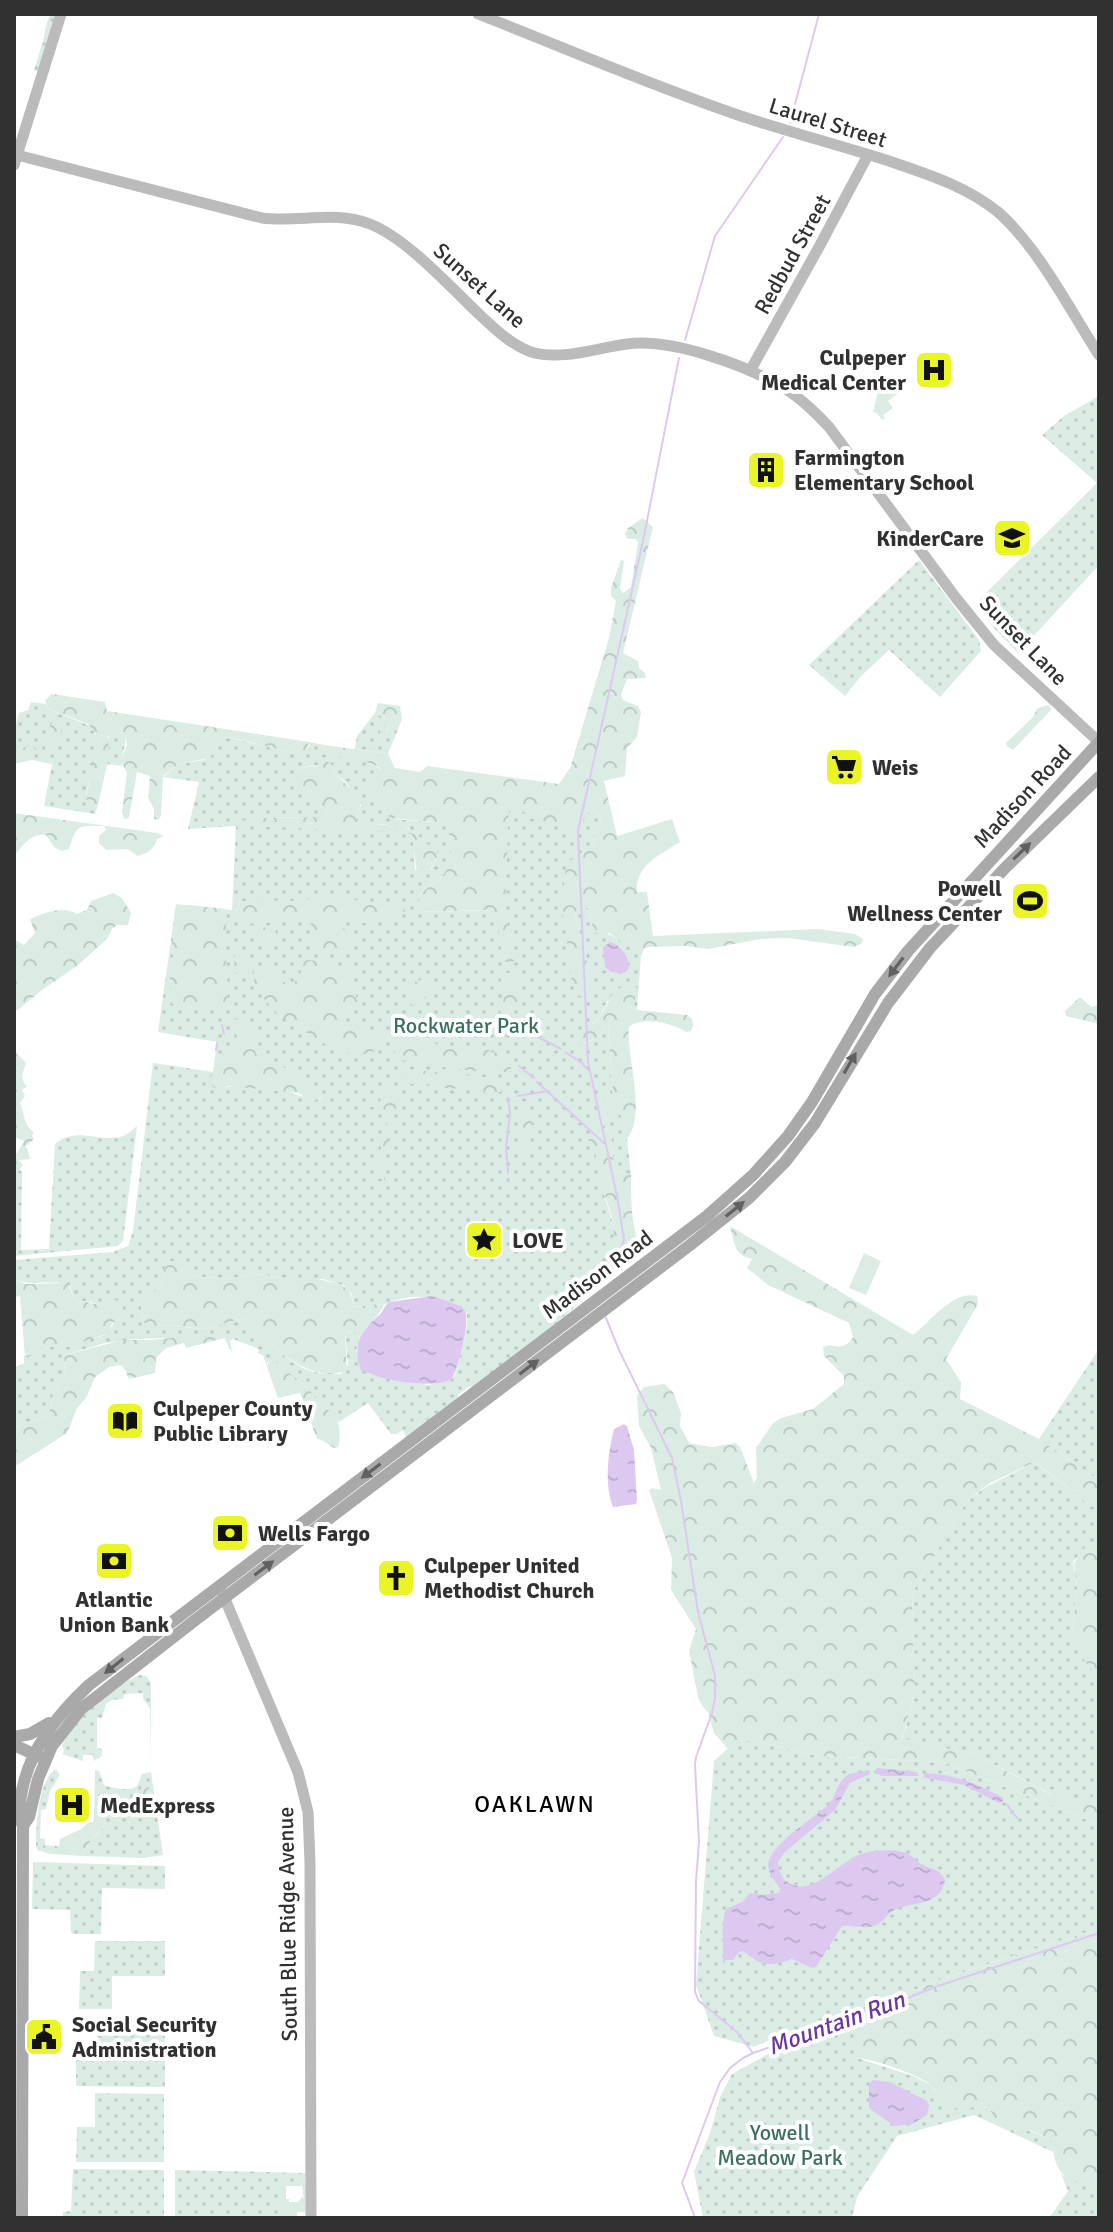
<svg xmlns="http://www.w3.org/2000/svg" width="1113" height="2232" viewBox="0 0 1113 2232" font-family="Signika,sans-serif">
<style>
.grass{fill:url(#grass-dots);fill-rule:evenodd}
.forest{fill:url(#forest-crowns)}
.garden{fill:#dbece5}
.water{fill:url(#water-ripples)}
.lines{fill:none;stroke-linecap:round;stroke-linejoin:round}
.stream{stroke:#ddc9f0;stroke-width:2}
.secondary{stroke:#bbb;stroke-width:11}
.primary{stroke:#a9a9a9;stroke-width:12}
.oneway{fill:#616161}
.labels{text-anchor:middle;stroke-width:8;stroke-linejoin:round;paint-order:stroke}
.street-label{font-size:22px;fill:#313131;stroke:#fff}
.poi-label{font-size:22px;font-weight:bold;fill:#313131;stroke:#fff;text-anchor:start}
.park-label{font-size:22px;fill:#39715f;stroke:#fff}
.neighbourhood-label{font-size:24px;letter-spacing:2px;fill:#000;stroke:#fff}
.water-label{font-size:24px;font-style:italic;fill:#6b369c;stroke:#fff}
</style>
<defs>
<pattern id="grass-dots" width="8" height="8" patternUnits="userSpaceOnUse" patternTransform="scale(2)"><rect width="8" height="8" fill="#dbece5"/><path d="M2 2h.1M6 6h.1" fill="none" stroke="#bccbc5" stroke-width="1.8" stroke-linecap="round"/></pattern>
<pattern id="forest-crowns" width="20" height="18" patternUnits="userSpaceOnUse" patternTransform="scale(2)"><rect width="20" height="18" fill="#dbece5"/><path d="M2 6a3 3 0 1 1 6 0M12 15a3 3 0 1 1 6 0" fill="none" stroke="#bccbc5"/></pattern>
<pattern id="water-ripples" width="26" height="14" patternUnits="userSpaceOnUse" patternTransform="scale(2)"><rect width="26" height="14" fill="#ddc9f0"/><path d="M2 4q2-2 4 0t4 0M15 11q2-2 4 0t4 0" fill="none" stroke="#beadce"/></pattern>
</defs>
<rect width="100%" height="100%" fill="#fff"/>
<path class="grass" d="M51,14H58L40,73L34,70L43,41L47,22Z
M1099,396V565L1018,653L993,627L976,603L1097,483L1042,435L1064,416Z
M919,560L979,640L981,651L940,697L889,650L861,676L845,696L809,665Z
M31,702L46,704L48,709L93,727C103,747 88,776 86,797L92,806L98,805L95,814L44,806L52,764L32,760L36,752L14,750V732L19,713L28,710Z
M375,713L384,718L379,739L387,732L392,717L402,719L388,754L355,749L357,736Z
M117,730L125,735C127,747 120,756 122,766L106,764C109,753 106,741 111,731Z
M227,737L293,753L309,747V742L325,745L321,751L370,763L380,769V773L372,779L380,799L394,819L444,823C455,835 453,864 442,877C437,883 427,887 422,893C419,898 418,907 418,912L505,910L497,780L586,814L595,809L601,817L592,845L588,849L567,907L587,962L575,914L577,909L588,907L592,925L638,950L644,948L641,956L637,1010L633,1008L621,987L607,1002L599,1019L592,1023L585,1044L601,1035L605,1026H608L613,1097L600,1101L604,1194L625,1264L528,1347L473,1388L470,1386L458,1395L460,1398L406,1438L403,1430L397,1434H391L368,1403L339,1422L303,1384L275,1362H267V1367L263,1355L257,1353L259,1350L257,1348L233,1339L230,1341L232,1353L224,1337L217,1336L136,1339L105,1343L64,1355L65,1373L53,1395L49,1413L45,1417L14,1427V1367L24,1364V1356L31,1357L49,1347H64L105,1335L110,1330L115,1320L122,1319C106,1307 95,1300 75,1301L70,1286C51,1277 34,1288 14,1279V1260L113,1252L128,1246L133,1231L153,1063L213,1072L217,1042L158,1032L176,904L232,910L236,826L188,829L199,782L163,777L179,764L204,760L213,754L220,740ZM332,765L334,774L345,781L361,805L356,820L360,824L367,826L383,824L400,828H409L438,855L431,870H415L413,834L255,818L325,817L328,807L292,776C301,763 317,766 332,765ZM213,1073L322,1097L312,1101C294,1090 243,1082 223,1088ZM171,1261L184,1267L191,1274L201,1277L231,1279L254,1273L286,1279H323L345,1286L351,1293L355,1307L379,1304L384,1305C403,1295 432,1294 451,1303C457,1306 463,1307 466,1313C471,1325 458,1362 455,1375L452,1379L429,1385L421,1384L370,1374L356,1350L361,1338L355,1332L345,1333L348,1365L340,1374C329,1374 318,1374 308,1370C288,1362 256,1334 243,1318L205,1329L144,1323L141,1315L142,1301L162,1287L164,1269Z
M618,1112L622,1117V1138L627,1139L631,1175L614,1169L611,1136L603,1123L610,1114Z
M137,1126L123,1241L118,1246L14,1256V1167L17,1166L22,1172L21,1250L49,1249L55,1144C77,1126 98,1142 120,1137C127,1135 131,1131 137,1126Z
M1099,1349V1480L1039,1439Z
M1035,1462C1047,1473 1060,1481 1072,1490C1082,1499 1086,1504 1099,1509V1540L1087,1545L1073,1562L1077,1588L1072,1635L1099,1675V1785L1092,1798L1086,1802L1067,1798L1055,1789L1051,1794L976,1755L902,1739L915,1693L912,1593L967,1501L986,1487Z
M140,1675L146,1676L151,1683V1763L150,1708L143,1699V1693L124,1694L123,1699L112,1700L106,1704L102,1718H97V1748L102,1749V1756L94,1761L93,1755H83V1761L62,1754L64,1752L62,1745C77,1715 109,1688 140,1675Z
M737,1740L755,1741L818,1756L943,1762L1095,1823L1099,1821V1928L936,1981L897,1997L849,2011L828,2023L774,2038L754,2047L714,2036L696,1985L714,1761Z
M56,1769L60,1775L50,1791L46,1809L41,1810L40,1838L45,1839V1845H39V1852L36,1847C36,1827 38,1779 56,1769Z
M95,1770L99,1771L104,1785C111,1788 130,1792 137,1786C138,1785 141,1776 142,1774L151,1772L163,1855L144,1858L82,1856L89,1843L105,1824L103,1815H94Z
M33,1862L165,1866V1889L102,1888L101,1934H74L71,1933L70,1910L32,1909Z
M95,1941H165V1976H112V2009H79L80,1971H94Z
M97,2017L165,2018V2087L76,2086V2051H97Z
M858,2017L857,2058L913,2076L931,2085L947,2102L974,2106H984L992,2113V2120L1001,2127L1010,2122L1053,2141V2152L974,2115L897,2136L857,2197L852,2218H703L694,2172L710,2133L720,2097L732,2074L768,2054L838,2029Z
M95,2093L164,2094V2162H76L77,2127H95Z
M73,2169L164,2170V2218H63V2212L71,2211Z
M175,2170L305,2173L306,2212L302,2186H282V2218H175Z
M1061,2174C1074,2182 1085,2183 1099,2180V2218H1049L1068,2191Z"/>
<path class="forest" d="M643,518L653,527L623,653L638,661L639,668L645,673L646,678L627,679L621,695L623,700L638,706L641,712L637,737L627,748L625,776L604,781L617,836L672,819L680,842C660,855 635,865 637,892H647L653,936L818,929L855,934L863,939L861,944L854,947L788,938L760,939L708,949L685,946L649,947L638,950L630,948L609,933H594L588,908L577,909L575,914L587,962L590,963C593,978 595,988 581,997L575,992L572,983L565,925L559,899L565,881V872L570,861L592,845L601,817L595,809L586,814L580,832C565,834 557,824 544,821C542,821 539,822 537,821C526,817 526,809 509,807L505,910L516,956L514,961L508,963L502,959L498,922L489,910L417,912C418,906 419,897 422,893C427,887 437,883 442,877C453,863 455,835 443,823L390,818C385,808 384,801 373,797L369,785L372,779L380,773V768L370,763L322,754L321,751L325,745L388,754L395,768L420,772L427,766L559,784L570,768L609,638L616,601L611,596V588L621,560L624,561L620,589L623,593L631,587L638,542L635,539H628L625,534L628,528Z
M52,694L105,702L107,711L309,742L306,752L293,753L233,738L227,737L220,740L213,754L209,758L179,764L163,776L161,816L158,820L154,819V809L148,798L150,776L137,772L129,818L124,819L122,812L127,773L121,761L127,744L125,735L117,730L111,732L108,737L109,756L98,805L92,806L87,802L86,797L96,749V733L88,724L48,709L45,700Z
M378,703L400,706L402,719L392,717L385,736L378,739L384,718L375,713Z
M1048,705L1052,709L1013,750L1007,746L1006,743L1032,718L1038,708Z
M56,722C67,733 61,748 50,756L45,752V734L52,723Z
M29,746L35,747L37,752L32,760L14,764V750Z
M322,761H327L332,765L334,774C343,780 361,797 360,806C360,811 357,816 356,820C366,829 374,823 386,825C392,826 399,827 405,828C415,829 418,836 425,842C428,845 432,846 436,848L438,855L428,874L420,875L417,874L412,834L236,825V822L255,818L325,817L328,807C315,796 298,793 292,776C299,766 307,767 318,766Z
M14,813L157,833L164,836L157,839C154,850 148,852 138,856L127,849L106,850L99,843V836L106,830L104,826C78,826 77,823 69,849L62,851L54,847L46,835C30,833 24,845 14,856Z
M113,893L122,898L131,913L128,925H117L112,929L107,939L77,966L42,990L18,1010H14V939L24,945L35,933L30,919C43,913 64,905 77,914L87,910L91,901Z
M332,895L391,907L402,905L405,910L401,917L393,923L387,921L380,914C363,930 358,921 338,919L337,924C347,929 349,933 351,945L339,953L312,948L314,929L309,922L286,921L247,924L232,910C253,890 263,902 287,901C302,901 317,897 332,895Z
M189,905L225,909L227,915L225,941L229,1008L225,1011L172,1004L169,970L173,956L171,949L179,910Z
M270,927L276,932V938L266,944H258L252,936V929Z
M235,953L252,958L255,965L252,974L243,978L234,972Z
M307,960L327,962L350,969L358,1004L341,1014L339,1018L365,1030L381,1032L385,1043C357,1072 318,1040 294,1024C291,1021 286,1020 283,1018C275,1014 252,986 254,978C255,971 264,969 269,968C272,971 275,975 278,978C294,993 302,975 303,961Z
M516,969H519L520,971L522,1007L501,1013L500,1011C504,1000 504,989 500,977Z
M423,979L433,988L421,1003L412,1005L406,998L410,984Z
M626,984L634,985L637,988L633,1008L637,1010L687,1015L692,1019L693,1026L691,1031L686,1032C672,1023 642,1016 629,1027C626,1057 647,1114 627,1139L622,1138V1117L618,1113L610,1114L603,1123L611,1136L614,1169L631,1175C631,1202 631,1226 641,1250L625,1264L619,1263L613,1257L614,1227L611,1214L604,1193L594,1148L587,1138L592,1128L590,1116L593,1108L605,1097L613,1096L608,1026H605L601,1035L578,1047L582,1030L599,1019L612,995Z
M1080,997L1091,1007L1099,1005V1024L1066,1016L1065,1011Z
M236,1019C243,1023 258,1031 257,1041C257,1045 255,1049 256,1054L290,1070L308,1088H317L322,1092V1096L310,1103H305L302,1095L298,1093L229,1086L223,1088L222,1093L208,1083L213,1073L215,1060L239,1042L229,1022Z
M402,1039L423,1042L429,1040L446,1049L488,1050L499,1054L510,1062L511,1069L508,1072H484L442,1067L401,1060L394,1058L396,1043Z
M14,1050L26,1063C24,1071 18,1078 27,1086L22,1090L25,1096L20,1103C25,1114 23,1125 34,1132L32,1136L34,1139L25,1147L27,1148L30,1159L19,1160L23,1165L20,1169L14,1167V1158L24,1141L14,1137Z
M405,1069L493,1078L503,1082L505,1087L500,1092L481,1093L471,1087L449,1089L427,1084H411L402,1079L403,1070Z
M385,1085L396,1086L400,1093L391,1125L385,1135L390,1146L385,1156V1180L374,1176L390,1111L368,1106L379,1104Z
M526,1109H529C534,1123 530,1135 531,1150L524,1152C514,1137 519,1125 523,1110Z
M730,1226L913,1335C931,1321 953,1290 977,1296L978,1304L946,1359L961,1382L960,1399L1039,1439L1099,1480V1509C1086,1504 1082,1499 1072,1490C1060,1481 1047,1472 1035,1462L990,1483L967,1501L912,1593L915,1693L902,1738L976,1755L1050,1794L1055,1789L1067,1798L1086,1801L1092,1798L1099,1785V1821L1095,1823L943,1762L818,1756L755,1741L737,1740L728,1749L714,1733L708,1712L702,1706L698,1697L689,1651L696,1629L671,1590L672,1558L649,1490L652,1488L661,1490L651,1448L639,1426L637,1396L644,1387L664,1384L673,1392L681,1413L680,1426L689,1443L712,1447L736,1443L741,1449L754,1483L757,1478L756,1448L773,1423L781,1418L813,1409L844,1384V1376L824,1356L823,1347L829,1345C840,1348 847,1347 853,1337L849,1323L768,1285L747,1268L752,1259C734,1256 734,1241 730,1226Z
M171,1261H178L191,1274L201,1277L231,1279L254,1273L286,1279L313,1278L340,1284L349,1290L355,1307L379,1304L384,1305C378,1319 367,1322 361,1338L355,1332L345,1333L347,1369C317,1390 260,1340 243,1318L205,1329L144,1323L141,1315L142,1301L162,1287L164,1269Z
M14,1279L26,1284L66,1283C73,1287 70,1297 77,1301C85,1300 89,1304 97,1304C109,1304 109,1294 123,1304V1318L112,1323L109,1333L68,1347H49L33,1356L25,1357L20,1296L14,1297Z
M188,1336H221L225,1338L186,1348L184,1343L166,1348L156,1358L155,1373L129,1379L125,1370L121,1365L109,1367L95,1377L86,1398L77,1408L67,1433L14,1467V1427L45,1417L49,1413L53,1395L65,1373L64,1355L123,1340H150Z
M269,1361H274L303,1384L336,1418C340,1424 341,1441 338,1447L334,1448L322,1440L317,1439L300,1393L278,1398L267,1367Z
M1099,1540V1677L1085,1662L1072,1635L1077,1588L1074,1564L1080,1553L1087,1545Z
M146,1780L149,1785L148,1817L145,1820L140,1815V1795L142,1782Z
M100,1814L105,1816L106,1822L89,1843L82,1856L50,1854L38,1850L39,1845L59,1846L60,1839L81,1829L89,1822H93L94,1815Z
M1099,1928V2180C1066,2188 1054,2172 1052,2141L1030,2130L1025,2133L1018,2132L1010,2122L1001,2127L992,2120V2113L984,2106C977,2106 965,2110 959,2109C946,2107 939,2091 930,2084C913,2073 877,2060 857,2058L849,2011L897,1997L936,1981Z"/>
<path class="garden" d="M885,377L904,380L901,391L888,401L893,408L883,415L885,418L882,420L877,413L873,412L880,383H883Z
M864,1253L881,1261L866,1295L849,1288Z
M282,2186H286V2199H289V2202H298L302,2197L305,2198V2212H297V2218H282Z"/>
<path class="water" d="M611,942C623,948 628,955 629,968L625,973L611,972L605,967L603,947Z
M432,1296C439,1298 457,1304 463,1308C473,1317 458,1367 452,1379C433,1390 380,1380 361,1370C352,1347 360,1332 377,1317C383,1313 383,1307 389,1302Z
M624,1424L627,1426L634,1450L637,1500L636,1504L613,1507C604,1484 608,1453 614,1429Z
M877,1768L917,1772L919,1776H881L875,1773Z
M869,1770L870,1774L850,1783L835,1810L784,1853L778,1862C779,1871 781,1878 789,1883C812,1898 841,1860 861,1854C874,1850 898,1848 910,1855C914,1857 916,1861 920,1863C930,1870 939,1867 945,1880C941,1907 913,1901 894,1910C886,1914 884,1923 874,1926C864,1929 853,1925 842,1926L816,1967L812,1968L792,1959C769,1967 763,1967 743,1951L739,1952L733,1960H726L723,1965C724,1948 720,1927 726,1909L742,1902L750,1893L763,1895L779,1893L780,1888C774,1881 766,1871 769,1860C776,1841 814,1818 829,1804C836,1796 837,1783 845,1777C851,1772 862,1772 869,1770Z
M925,1773C954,1774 978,1784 1003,1798V1801L999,1803L964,1785L926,1778L923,1777Z
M873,2080L890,2082L927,2101L929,2106L927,2115L912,2124L894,2126L869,2108V2084Z"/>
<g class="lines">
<path class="stream" d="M790,123L819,14
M685,340L715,236L783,137
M222,1025L224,1034
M505,1036L514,1029L521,1028L561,1049
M216,1050L217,1043
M565,1052L582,1063L589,1071
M519,1066L534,1078
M537,1082L604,1143
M518,1096L548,1091
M508,1173L506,1147L510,1113L508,1098
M509,1179V1182
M600,1284L620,1253L624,1239L617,1196L588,1062L578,831L643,541L679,358
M606,1318L619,1350L672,1458L681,1501L698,1612L715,1676V1698L712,1713L696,1757L695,1765L699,1841L696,1881L695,1992L699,2001L737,2032L753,2053
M1099,1611V1616
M1007,1805L1017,1818
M693,2218L694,2215L682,2183L720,2082L730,2068L743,2058L753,2053L826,2028L854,2014L895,2003L935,1987L1099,1933"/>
<path class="secondary" d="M478,14C565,48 650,85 738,115C788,132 839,145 889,161C927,174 966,186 998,212C1038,247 1070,310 1099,355
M17,155L262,218C298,223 335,210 370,224C408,239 451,288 482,317C497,331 512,345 531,352C562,361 596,348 627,344C671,338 746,365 784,388C801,398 815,412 829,427L956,598L994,645L1099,742
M14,165L61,14
M750,371L819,247L868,155
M222,1592L298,1772L308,1812L310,1862L311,2218"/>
<path class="primary" d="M14,1737L30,1734L49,1723
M14,1745L40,1757
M23,1826L29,1817L38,1779L52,1746L81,1709L194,1621L690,1245L749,1198L785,1162L815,1123L888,1003L930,948L1006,867L1099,777
M22,2218L23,1826C18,1816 19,1806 21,1796C28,1751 57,1715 89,1685L707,1216L753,1175L788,1136L812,1102L875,994L908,951L1099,742"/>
</g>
<defs><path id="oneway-solid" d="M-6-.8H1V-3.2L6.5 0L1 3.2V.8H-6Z" transform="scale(2)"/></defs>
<g class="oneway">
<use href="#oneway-solid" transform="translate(1022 851) rotate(-44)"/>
<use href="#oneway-solid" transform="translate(896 967) rotate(127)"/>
<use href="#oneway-solid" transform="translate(850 1063) rotate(-60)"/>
<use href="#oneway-solid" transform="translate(735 1209) rotate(-39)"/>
<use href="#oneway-solid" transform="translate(529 1367) rotate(-37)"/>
<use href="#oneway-solid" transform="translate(371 1471) rotate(143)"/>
<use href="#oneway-solid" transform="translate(264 1568) rotate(-37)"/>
<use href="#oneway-solid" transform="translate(114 1666) rotate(142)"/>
</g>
<defs>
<g id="hospital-square" transform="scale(2)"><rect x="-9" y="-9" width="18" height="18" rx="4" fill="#e9f525" stroke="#fff"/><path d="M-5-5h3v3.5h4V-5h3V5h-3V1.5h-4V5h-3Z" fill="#111"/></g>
<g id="building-square" transform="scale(2)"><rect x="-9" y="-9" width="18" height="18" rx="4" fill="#e9f525" stroke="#fff"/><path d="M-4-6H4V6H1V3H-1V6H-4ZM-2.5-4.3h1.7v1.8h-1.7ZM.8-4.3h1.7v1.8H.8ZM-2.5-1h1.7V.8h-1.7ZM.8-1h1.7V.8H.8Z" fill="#111"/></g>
<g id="school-square" transform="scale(2)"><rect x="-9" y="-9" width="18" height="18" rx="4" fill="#e9f525" stroke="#fff"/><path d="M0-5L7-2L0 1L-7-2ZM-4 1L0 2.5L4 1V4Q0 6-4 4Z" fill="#111"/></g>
<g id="supermarket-square" transform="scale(2)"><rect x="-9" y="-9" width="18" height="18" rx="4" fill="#e9f525" stroke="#fff"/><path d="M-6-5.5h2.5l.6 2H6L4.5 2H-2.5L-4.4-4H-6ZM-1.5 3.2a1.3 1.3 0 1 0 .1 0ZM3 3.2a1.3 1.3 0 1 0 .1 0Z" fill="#111"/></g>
<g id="stadium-square" transform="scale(2)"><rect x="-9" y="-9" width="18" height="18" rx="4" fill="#e9f525" stroke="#fff"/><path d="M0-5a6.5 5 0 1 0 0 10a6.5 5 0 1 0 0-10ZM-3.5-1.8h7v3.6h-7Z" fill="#111"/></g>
<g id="sight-square" transform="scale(2)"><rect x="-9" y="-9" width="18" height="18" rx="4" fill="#e9f525" stroke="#fff"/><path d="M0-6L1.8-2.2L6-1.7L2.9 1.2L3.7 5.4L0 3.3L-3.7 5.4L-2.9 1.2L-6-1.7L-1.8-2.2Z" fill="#111"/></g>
<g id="library-square" transform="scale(2)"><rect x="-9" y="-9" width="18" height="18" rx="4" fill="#e9f525" stroke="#fff"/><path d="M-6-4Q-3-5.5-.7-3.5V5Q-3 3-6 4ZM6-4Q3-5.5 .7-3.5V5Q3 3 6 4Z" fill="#111"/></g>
<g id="bank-square" transform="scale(2)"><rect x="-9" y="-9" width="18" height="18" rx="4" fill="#e9f525" stroke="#fff"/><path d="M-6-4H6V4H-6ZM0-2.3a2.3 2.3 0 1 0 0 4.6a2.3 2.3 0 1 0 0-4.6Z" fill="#111"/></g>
<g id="church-square" transform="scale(2)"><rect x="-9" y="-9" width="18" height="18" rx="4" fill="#e9f525" stroke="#fff"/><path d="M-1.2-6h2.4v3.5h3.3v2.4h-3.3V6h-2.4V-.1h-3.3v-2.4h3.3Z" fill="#111"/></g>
<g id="civic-square" transform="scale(2)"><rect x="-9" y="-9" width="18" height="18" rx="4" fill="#e9f525" stroke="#fff"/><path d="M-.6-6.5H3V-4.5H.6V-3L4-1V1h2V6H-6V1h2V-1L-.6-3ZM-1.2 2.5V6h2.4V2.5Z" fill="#111"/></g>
</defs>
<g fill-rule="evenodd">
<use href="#hospital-square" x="934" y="370"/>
<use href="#building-square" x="766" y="470"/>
<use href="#school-square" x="1012" y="538"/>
<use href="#supermarket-square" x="844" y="767"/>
<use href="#stadium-square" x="1030" y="901"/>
<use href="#sight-square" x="484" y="1240"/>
<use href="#library-square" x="125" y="1421"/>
<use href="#bank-square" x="230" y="1533"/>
<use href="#bank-square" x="114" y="1561"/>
<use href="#church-square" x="396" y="1578"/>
<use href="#hospital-square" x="72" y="1805"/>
<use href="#civic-square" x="44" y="2037"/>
</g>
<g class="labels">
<g class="street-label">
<text transform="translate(828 122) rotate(17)" y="8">Laurel Street</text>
<text transform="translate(792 254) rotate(-61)" y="8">Redbud Street</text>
<text transform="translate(480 285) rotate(42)" y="8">Sunset Lane</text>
<text transform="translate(1024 640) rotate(46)" y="8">Sunset Lane</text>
<text transform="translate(1022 796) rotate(-47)" y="8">Madison Road</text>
<text transform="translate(597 1274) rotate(-37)" y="8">Madison Road</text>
<text transform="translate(287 1924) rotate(-91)" y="8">South Blue Ridge Avenue</text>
</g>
<g class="poi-label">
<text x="906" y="365" text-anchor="end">Culpeper<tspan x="906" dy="25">Medical Center</tspan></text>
<text x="794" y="465">Farmington<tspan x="794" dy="25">Elementary School</tspan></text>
<text x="984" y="546" text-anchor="end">KinderCare</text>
<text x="872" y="775">Weis</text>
<text x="1002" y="896" text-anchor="end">Powell<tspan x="1002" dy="25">Wellness Center</tspan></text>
<text x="512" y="1248">LOVE</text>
<text x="153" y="1416">Culpeper County<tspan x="153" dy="25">Public Library</tspan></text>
<text x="258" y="1541">Wells Fargo</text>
<text x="424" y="1573">Culpeper United<tspan x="424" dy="25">Methodist Church</tspan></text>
<text x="114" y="1607" text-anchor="middle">Atlantic<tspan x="114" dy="25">Union Bank</tspan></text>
<text x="100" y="1813">MedExpress</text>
<text x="72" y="2032">Social Security<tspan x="72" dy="25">Administration</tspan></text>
</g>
<g class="park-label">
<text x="466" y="1033">Rockwater Park</text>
<text x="780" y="2140">Yowell<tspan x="780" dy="25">Meadow Park</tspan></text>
</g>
<g class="neighbourhood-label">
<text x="535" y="1812">OAKLAWN</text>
</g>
<g class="water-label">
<text transform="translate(836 2023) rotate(-20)" y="8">Mountain Run</text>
</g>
</g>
<rect width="1113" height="2232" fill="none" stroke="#313131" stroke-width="32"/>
</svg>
